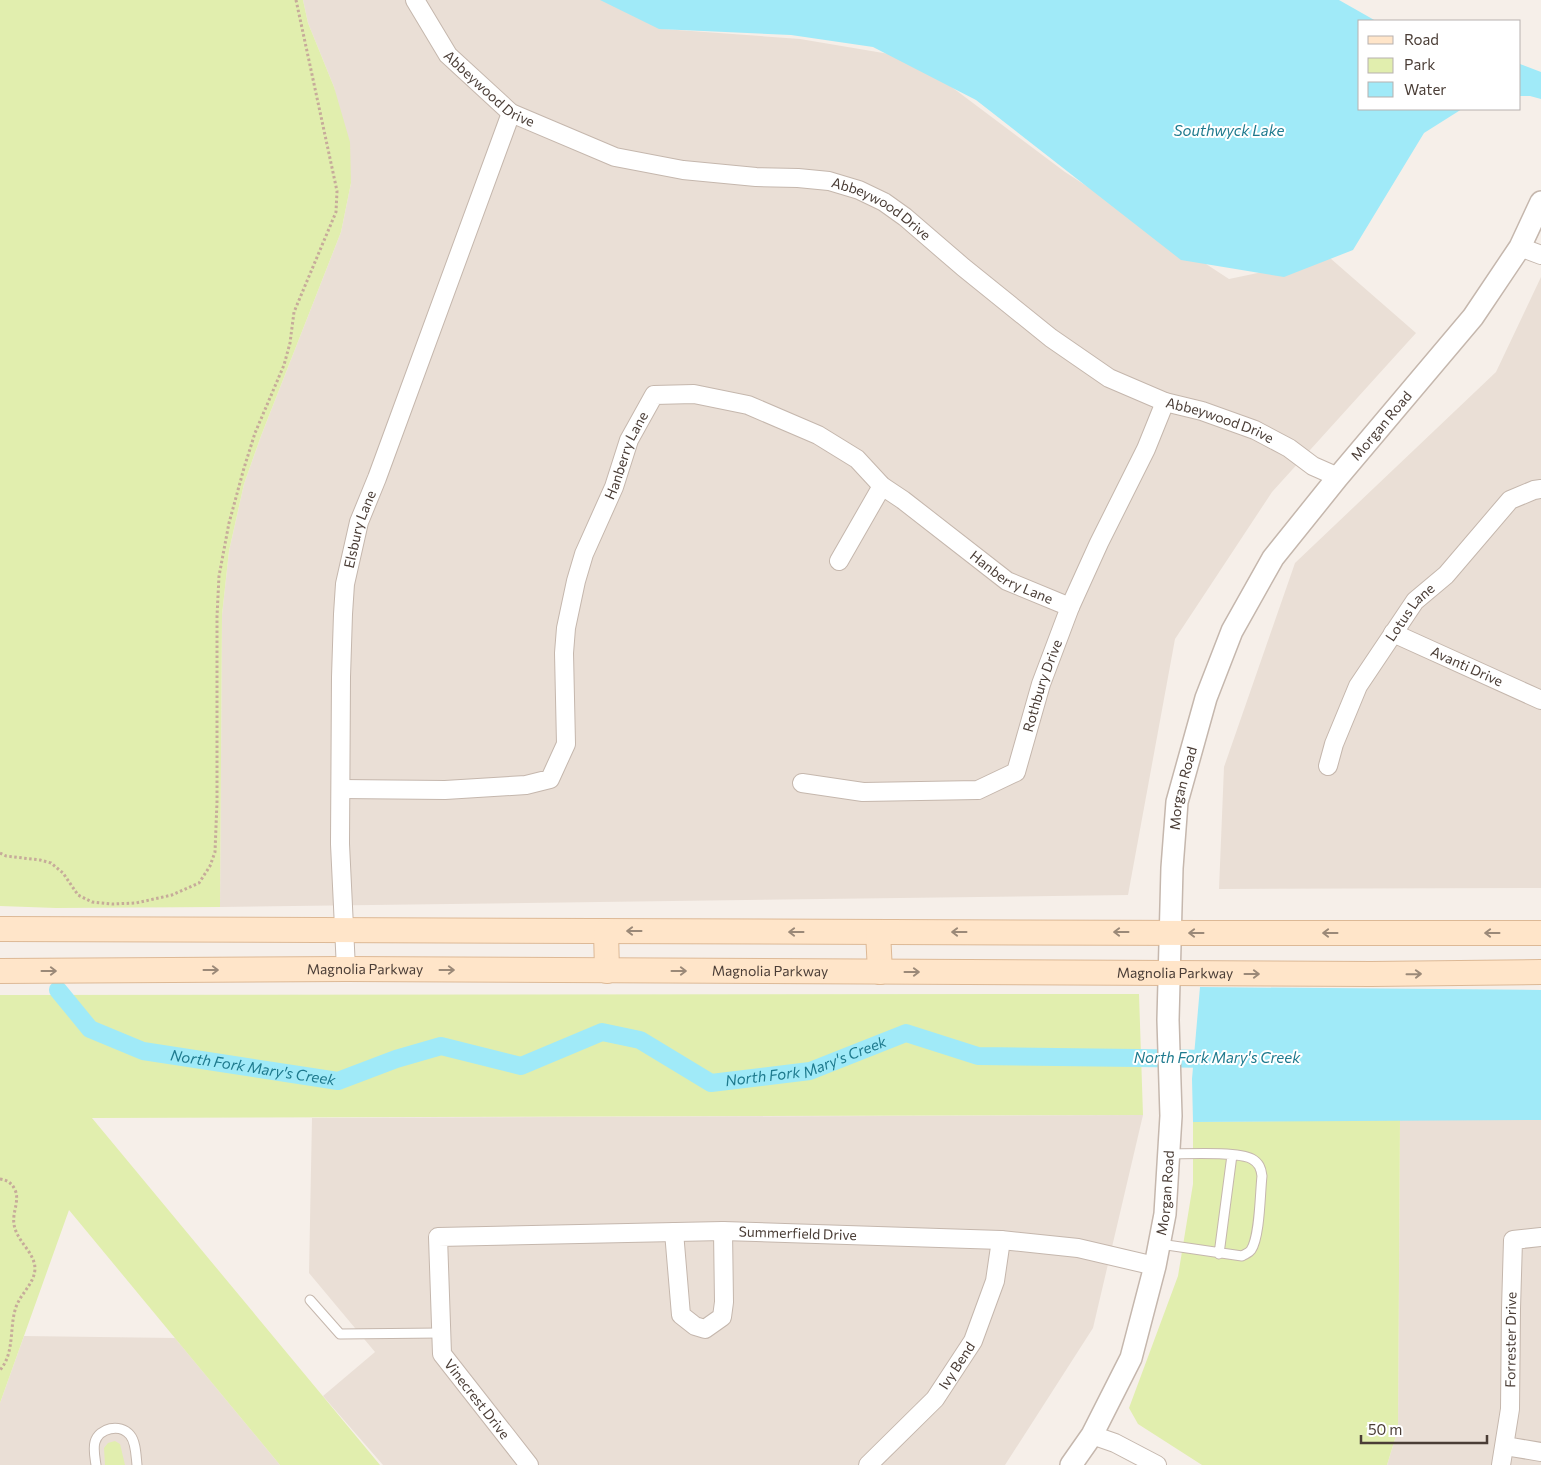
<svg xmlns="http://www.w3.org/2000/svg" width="1541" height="1465" viewBox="0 0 1541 1465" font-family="Commissioner,sans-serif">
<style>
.residential{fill:#eadfd6}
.green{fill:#e1eeae}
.water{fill:#a0eaf8}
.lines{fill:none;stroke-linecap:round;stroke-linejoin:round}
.canal{stroke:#a0eaf8;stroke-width:18}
.service-casing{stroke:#c5b7ad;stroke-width:11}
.minor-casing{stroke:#c5b7ad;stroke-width:20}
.tertiary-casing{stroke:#c5b7ad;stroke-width:24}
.secondary-casing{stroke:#ddb996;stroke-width:26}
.path{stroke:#c6ab9a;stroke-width:3;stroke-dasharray:2.5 2.5;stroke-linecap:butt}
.service{stroke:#fff;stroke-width:9}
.minor{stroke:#fff;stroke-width:18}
.tertiary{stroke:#fff;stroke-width:21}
.secondary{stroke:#ffe5c9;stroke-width:24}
.oneway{stroke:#9b8978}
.labels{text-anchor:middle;stroke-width:4;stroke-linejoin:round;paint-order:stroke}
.street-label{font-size:14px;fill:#4a3d36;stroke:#fff}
.water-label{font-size:15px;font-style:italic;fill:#1e7a8e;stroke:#fff}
</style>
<rect width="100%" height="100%" fill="#f6efe9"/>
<path class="residential" d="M303,0H608L663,29L800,39L913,58L1065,172L1229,279L1330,258L1416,333L1272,492L1175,639L1128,895L220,907L222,615L229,551L244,484L261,436L341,232L351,183L334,87L308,23Z
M1541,277V888L1219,889L1224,767L1295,563L1496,372Z
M1143,1115L1093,1328L1005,1465H383L323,1396L375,1352L309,1273L312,1118Z
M1400,1120H1541V1465H1387L1398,1429Z
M24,1336L175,1338L280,1465H0V1403Z"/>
<path class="green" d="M0,0H303L308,23L334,87L350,142L351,183L341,232L261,436L244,484L229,551L222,615L220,907L56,908L0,906Z
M1139,994L1143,1115L92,1118L380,1465H280L69,1210L0,1403V995Z
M1400,1120L1398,1429L1387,1465H1202L1138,1424L1129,1408L1178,1276L1193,1184V1122Z
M115,1441L120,1444L125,1465H105L104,1448L108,1443Z"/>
<path class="water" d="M600,0H1339L1376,21H1360V109H1462L1424,133L1353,250L1284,277L1181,260L976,100L873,47L791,35L659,29Z
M1520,64L1541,72V99L1530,96H1520Z
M1200,987L1541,990V1120L1193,1122L1192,1079Z"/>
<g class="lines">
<path class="canal" id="s1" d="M58,990L90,1029L143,1051L338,1081L396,1059L441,1046L521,1066L602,1032L640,1040L711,1083L810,1071L906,1033L978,1056L1218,1059"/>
<g class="service-casing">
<path id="service" d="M1160,1244L1242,1256C1245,1254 1249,1253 1251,1250C1260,1237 1260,1193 1262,1176C1261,1168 1259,1163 1252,1159C1238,1151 1187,1154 1169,1154
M1219,1254L1232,1155
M310,1300L340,1334L441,1333
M96,1465C95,1458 93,1449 95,1442C99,1428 120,1423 130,1435C136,1442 136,1456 137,1465"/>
</g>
<g class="minor-casing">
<g id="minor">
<path id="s2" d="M415,0L448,55L511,113L615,157L683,170L756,177L798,178L829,181L859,190L884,202L905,217L963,267L1051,338L1109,378L1165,402L1202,411L1255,430L1289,448L1313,466L1338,477"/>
<path d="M1520,247L1541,255"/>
<path d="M839,561L882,486"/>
<path id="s3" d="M1393,633L1541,700"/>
<path id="s4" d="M1328,766L1334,744L1358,686L1415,601L1446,575L1510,500L1534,490L1541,489"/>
<path id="s5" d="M802,783L863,792L978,790L1016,772L1041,684L1070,607L1099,543L1146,449L1165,402"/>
<path id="s6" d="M341,789L445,790L526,785L550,779L566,744L564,653L566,628L576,581L584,554L614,487L629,440L654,395L694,394L748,405L818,435L857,459L882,486L903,500L1007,581L1070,607"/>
<path id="s7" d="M346,969L340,844L341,677L343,614L345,584L359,522L377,478L511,113"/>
<path d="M674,1232L681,1315L695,1326L705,1329L722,1317L724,1302L723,1231"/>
<path d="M1092,1435L1115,1443L1157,1465"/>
<path d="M1505,1446L1541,1452"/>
<path id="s8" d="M529,1465L442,1354L438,1237L723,1231L1001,1240L1078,1248L1155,1266"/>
<path id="s9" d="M868,1465L935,1399L973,1341L995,1281L1001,1240"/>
<path id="s10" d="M1501,1465L1510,1409L1511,1309L1513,1240L1541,1237"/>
</g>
</g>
<g class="tertiary-casing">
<g id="tertiary">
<path id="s11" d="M1071,1465L1092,1435L1131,1358L1155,1266L1165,1214L1171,1116L1168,1020L1172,868L1177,802L1206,698L1232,631L1273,558L1338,477L1473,317L1520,247L1541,202"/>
</g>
</g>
<g class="secondary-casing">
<g id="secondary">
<path d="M0,929L1203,933H1541"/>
<path d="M606,931L607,971"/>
<path d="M878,932L880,972"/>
<path id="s12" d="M0,971L346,969L1371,974L1541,972"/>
</g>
</g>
<path class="path" d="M0,853L6,856L40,860L51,863L63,873L78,895L92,902L112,904L136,903L172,895L199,883L210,866L215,852L217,802V616L219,576L229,523L244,468L255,433L284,365L290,343L294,312L336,212L337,191L296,0
M0,1179C7,1180 12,1183 15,1190C20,1200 12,1213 14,1224C16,1241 35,1252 35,1269C34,1284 21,1293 16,1307C9,1327 15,1353 0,1370"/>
<use href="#service" class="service"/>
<use href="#minor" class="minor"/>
<use href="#tertiary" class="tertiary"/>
<use href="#secondary" class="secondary"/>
</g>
<defs><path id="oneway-shaft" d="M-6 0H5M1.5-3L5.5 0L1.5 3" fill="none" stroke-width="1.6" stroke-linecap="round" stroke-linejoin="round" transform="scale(1.25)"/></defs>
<g class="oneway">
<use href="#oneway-shaft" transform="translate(634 931) rotate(-180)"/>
<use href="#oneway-shaft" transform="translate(796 932) rotate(-180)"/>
<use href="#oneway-shaft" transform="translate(959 932) rotate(-180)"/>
<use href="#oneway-shaft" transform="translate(1121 932) rotate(-180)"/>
<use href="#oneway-shaft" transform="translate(1196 933) rotate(-180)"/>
<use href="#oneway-shaft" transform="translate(1330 933) rotate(-180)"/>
<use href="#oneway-shaft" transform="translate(1492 933) rotate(180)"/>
<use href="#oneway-shaft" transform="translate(211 970)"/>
<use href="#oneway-shaft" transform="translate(447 970)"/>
<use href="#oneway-shaft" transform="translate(49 971)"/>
<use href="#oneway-shaft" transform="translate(679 971)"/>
<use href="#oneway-shaft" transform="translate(912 972)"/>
<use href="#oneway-shaft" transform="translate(1252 974)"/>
<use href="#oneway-shaft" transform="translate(1414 974) rotate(-1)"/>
</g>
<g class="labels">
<g class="street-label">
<text dy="5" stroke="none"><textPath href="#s2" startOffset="118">Abbeywood Drive</textPath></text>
<text dy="5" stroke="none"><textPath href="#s2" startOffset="538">Abbeywood Drive</textPath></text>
<text dy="5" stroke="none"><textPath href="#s2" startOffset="942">Abbeywood Drive</textPath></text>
<text dy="5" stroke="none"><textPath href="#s11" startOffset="1118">Morgan Road</textPath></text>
<text dy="5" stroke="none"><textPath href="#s6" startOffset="548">Hanberry Lane</textPath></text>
<text dy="5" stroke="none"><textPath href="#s7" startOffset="442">Elsbury Lane</textPath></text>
<text dy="5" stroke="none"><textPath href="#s6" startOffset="1028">Hanberry Lane</textPath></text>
<text dy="5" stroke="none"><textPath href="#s4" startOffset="176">Lotus Lane</textPath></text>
<text dy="5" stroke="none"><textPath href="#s3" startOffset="81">Avanti Drive</textPath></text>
<text dy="5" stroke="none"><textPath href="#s5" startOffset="309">Rothbury Drive</textPath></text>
<text dy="5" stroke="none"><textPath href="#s11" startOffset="698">Morgan Road</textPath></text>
<text dy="5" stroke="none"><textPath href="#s12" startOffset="365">Magnolia Parkway</textPath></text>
<text dy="5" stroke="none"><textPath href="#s12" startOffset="770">Magnolia Parkway</textPath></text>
<text dy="5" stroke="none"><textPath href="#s12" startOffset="1175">Magnolia Parkway</textPath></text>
<text dy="5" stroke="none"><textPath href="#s11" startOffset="292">Morgan Road</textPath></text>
<text dy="5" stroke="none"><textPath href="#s8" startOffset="618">Summerfield Drive</textPath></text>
<text dy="5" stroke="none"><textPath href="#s10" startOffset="126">Forrester Drive</textPath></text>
<text dy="5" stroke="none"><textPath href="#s9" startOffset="134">Ivy Bend</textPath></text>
<text transform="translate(477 1399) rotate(52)" y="5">Vinecrest Drive</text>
</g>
<g class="water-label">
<text x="1229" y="136">Southwyck Lake</text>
<text x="1217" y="1063">North Fork Mary's Creek</text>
<text dy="5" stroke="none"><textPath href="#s1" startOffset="804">North Fork Mary's Creek</textPath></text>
<text dy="5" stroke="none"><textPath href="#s1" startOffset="219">North Fork Mary's Creek</textPath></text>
</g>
</g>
<rect x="1358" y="20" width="162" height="90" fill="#ffffff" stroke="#b7b1af"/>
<rect x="1368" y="36" width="25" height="8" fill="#ffe5c9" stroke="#b7b1af"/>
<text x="1404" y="45" font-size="15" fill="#4a3d36">Road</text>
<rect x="1368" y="58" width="25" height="15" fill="#e1eeae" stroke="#b7b1af"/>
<text x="1404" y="70" font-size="15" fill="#4a3d36">Park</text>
<rect x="1368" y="82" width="25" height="15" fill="#a0eaf8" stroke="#b7b1af"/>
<text x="1404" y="95" font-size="15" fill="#4a3d36">Water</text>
<path d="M1361 1435v8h126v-8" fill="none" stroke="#4a3d36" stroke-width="2.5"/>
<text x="1368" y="1435" font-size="15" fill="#4a3d36" stroke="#ffffff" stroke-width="4" paint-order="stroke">50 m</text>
</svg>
